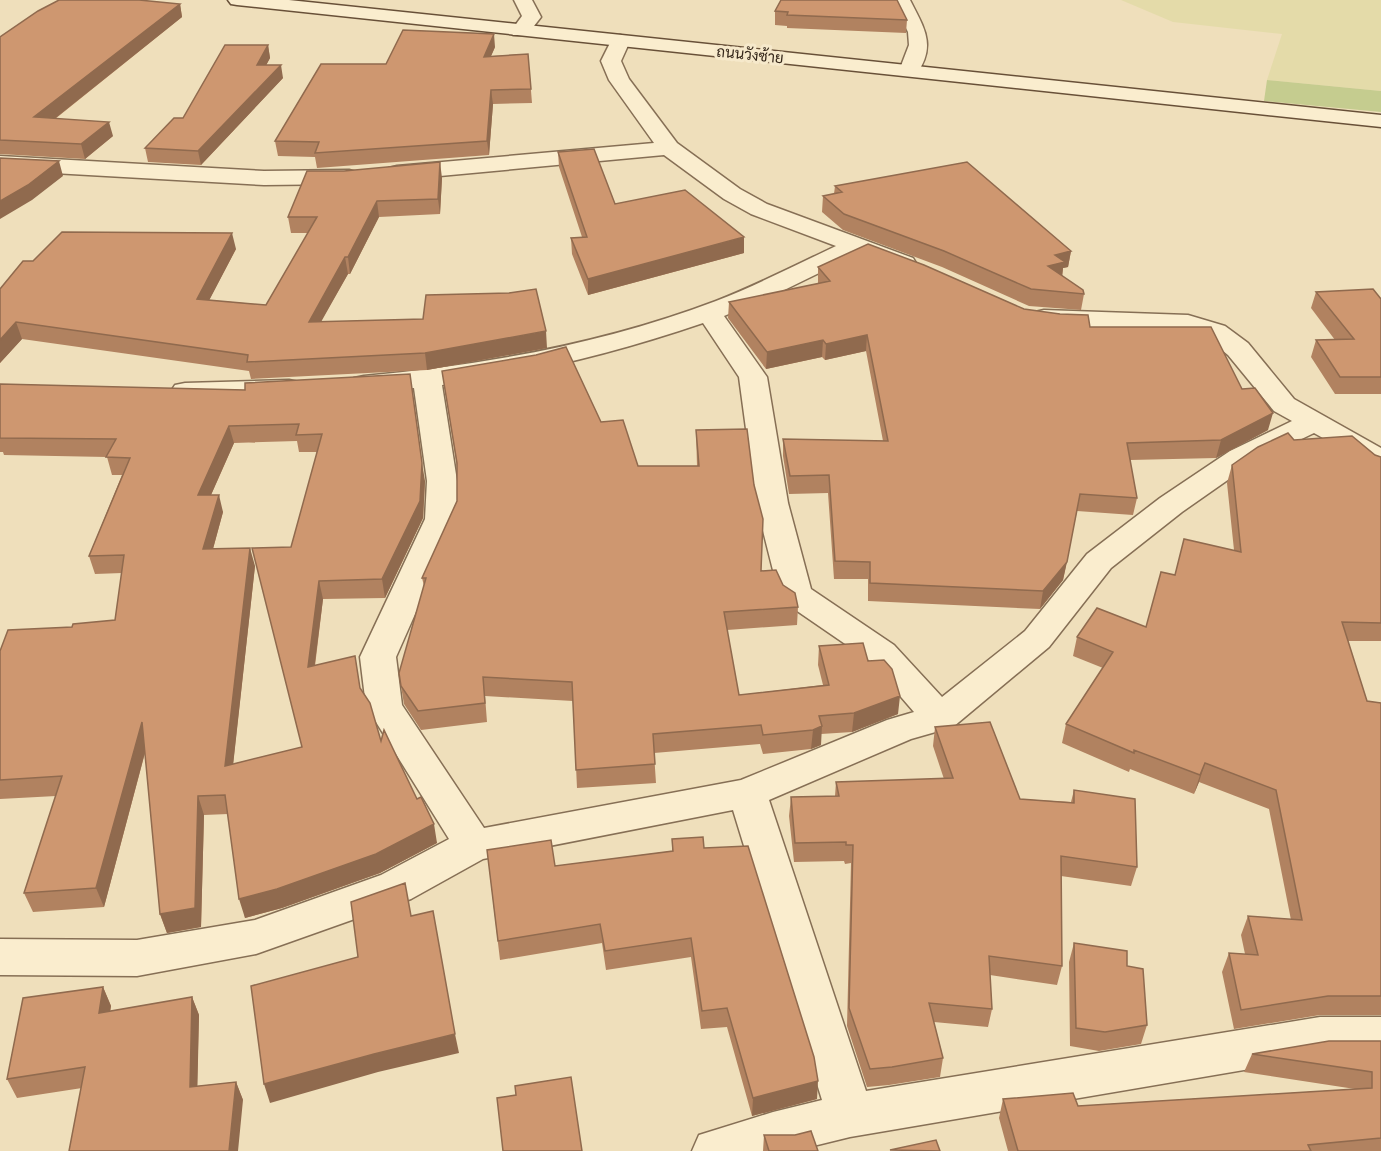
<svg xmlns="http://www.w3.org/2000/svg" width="1381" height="1151" viewBox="0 0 1381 1151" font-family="Literata,Sarabun,serif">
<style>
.farmland{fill:#e4dba9}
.green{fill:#c5cc8f}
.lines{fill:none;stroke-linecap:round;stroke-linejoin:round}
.minor-casing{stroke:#866f55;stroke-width:3}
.secondary-casing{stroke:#685038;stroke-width:3}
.minor{fill:#faedce;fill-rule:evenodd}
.secondary{fill:#faedce;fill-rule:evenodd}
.wall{fill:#b18260;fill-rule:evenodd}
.shaded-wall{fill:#906a4e}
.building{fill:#ce9770;stroke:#906a4e;stroke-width:1.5;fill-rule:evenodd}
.labels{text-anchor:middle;stroke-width:6;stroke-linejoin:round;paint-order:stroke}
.far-street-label{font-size:15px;fill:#35271a;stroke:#f6e9cb}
</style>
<rect width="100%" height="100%" fill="#efdfbb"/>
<path class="farmland" d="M1121,0H1381V91L1267,80L1282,34L1173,22Z"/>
<path class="green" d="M1267,80L1381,91V112L1264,101Z"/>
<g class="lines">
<g class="minor-casing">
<path id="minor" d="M514,0H532L541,17L527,35H513L511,31L522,16Z
M892,0H910C924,28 937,45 916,75H902L899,71L909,45L908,32Z
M620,35L627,37L630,41L621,61L629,79L677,143L740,189L767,204L913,258L916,263L913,268L904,270L895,268L858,254L774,295L724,316L767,377L788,503L811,589L894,645L942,697L1025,631L1087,554L1160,498L1230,451L1292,421L1274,411L1228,355L1207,338L1186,331L1044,326L1035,324L1031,318L1035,312L1044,310L1188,315L1225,326L1248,343L1294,399L1381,448V474L1370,471L1355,456L1314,433L1252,463L1182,512L1111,568L1049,647L953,727L911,739L769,800L866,1091L1320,1017H1381V1057H1320L850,1137L793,1151H692L699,1135L773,1112L822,1100L733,810L483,859L411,899L256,954L137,976L0,975V939L137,940L255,920L381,875L449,839L366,706L360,657L425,519L427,481L414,388L364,392L354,390L350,384L354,378L364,376C484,365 603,344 716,301C757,285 796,265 836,246L751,214L724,199L664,155L397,180L389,178L386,173L389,168L397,166L654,143L609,80L601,61L613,37ZM703,323L739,377L756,503L779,594L784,602L870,661L914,712L887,720L741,780L484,828L402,705L396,657L457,519V481L442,385C531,374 618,352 703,323Z
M0,156L264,171L349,170L357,172L360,177L357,182L349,184L264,185L0,170Z
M289,380L299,382L303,388L299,394L289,396L185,399L175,397L171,391L175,385L185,383Z"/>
</g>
<g class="secondary-casing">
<path id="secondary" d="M228,0H289L1381,115V127L237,5L231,4Z"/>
</g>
<use href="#minor" class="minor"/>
<use href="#secondary" class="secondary"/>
</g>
<path class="wall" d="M780,0H897L907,20L906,33L787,28V26L775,25V11L780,2Z
M180,4L182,17L55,119L113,136L85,159L0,154V37Z
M268,45L270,58L266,65L283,78L201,165L148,162L145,148L183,118Z
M495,47L491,56L528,54L532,103L493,104L489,155L317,168L315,157L278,156L275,141L386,64Z
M558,152L615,204L744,253L588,295L572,254L571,238L582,237L559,167Z
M442,178L440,214L379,217L350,274H348L321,321L547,348L427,370L251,379L249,371L22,339L0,363V289L33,261L236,249L209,300L266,305L308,233H291L288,217Z
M835,186L1071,251L1068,267L1063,268L1062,276L1084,294L1081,310L1029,306L942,267L843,230L822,212L823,196L834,194Z
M818,267L1024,309L1090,327L1242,389L1268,430L1216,458L1130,460L1137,498L1133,515L1077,511L1063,580L1040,609L868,601V579H834L828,493L789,494L783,456V439L883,441L866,351L825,360L822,357L766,369L728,318L729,302L818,284Z
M1316,292L1381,299V394H1335L1311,357L1316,340H1335L1311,308Z
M442,371L601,422L638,466H697L696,430L761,571L783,585L798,607L797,625L727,630L739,695L823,685L818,665L819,646L868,661L898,714L852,732L821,734V745L811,749L763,754L760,744L654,753L656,783L577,788L573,701L485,696L487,722L421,730L404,704L401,686L424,586L422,578L457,501V467Z
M0,384L245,390L425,481L423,518L385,598L323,599L315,666L361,689L381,741L437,843L380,873L282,908L245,918L228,814L204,815L201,927L167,933L160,914L145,753L104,907L33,912L24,893L56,796L0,799V651L72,627L115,620L122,573L95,574L89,556L122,475H112L107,457L4,455L3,452H0ZM297,441L299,452H318L291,547L302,747L233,764L255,566L213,549L223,512L211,495L234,443Z
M1294,440L1381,457V641H1348L1367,701L1381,703V1015H1320L1234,1029L1222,972L1229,953L1245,954L1241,935L1248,916L1291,920L1269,809L1199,782L1194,794L1130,769L1129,772L1062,743L1066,724L1103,668L1073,656L1077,637L1146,627L1175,575L1234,550L1227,483L1232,465Z
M935,727L1020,799L1071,802L1074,790L1137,867L1131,886L1061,876L1062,966L1057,985L990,975L992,1009L988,1027L934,1022L943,1058L940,1077L889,1085L867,1087L847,1026L851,863L845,864L844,861L794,862L789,816L791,797L835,796L836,782L944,779L933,746Z
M672,839L704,848L817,1099L752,1116L727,1027L701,1029L691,957L606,970L602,943L500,960L487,850L555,866L672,851Z
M1074,943L1127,966L1147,1025L1141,1044L1099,1051L1070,1046L1069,962Z
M103,987L111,1006L110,1011L192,997L199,1015L197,1086L236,1082L243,1100L82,1088L17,1098L7,1079Z
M1381,1041V1151H1008L999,1118L1003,1099L1078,1106L1355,1089L1244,1072L1252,1054Z
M764,1135L818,1151H763Z"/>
<path class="shaded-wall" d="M180,4L182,17L38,132L34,117Z
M494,34L495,47L485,70L484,57Z
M268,45L270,58L260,77L257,65Z
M281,65L283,78L201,165L198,151Z
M491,90L493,104L489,155L487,141Z
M109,122L113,136L85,159L81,144Z
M59,161L63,176L32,200L0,219V201Z
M440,162L442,178L440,214L438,199Z
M377,201L379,217L350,274L348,257Z
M232,233L236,249L201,316L197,299Z
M744,237V253L588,295V279Z
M1071,251L1068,267L1063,268L1062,278L1048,266L1055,255Z
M345,257L348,274L312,338L309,322Z
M16,322L22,339L0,363V340Z
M546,331L547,348L427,370L425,353Z
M867,335L866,351L825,360L826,344Z
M823,340L822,357L766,369L767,352Z
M1273,413L1268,430L1216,458L1221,440Z
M229,426L234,443L203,513L198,495Z
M422,463L425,481L423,518L385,598L382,579Z
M219,495L223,512L208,567L203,549Z
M250,548L255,566L231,784L225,766Z
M1067,562L1063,580L1040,609L1043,591Z
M319,581L323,599L312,686L308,667Z
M900,696L898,714L852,732L854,713Z
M142,722L148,741L104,907L96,888Z
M822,726L821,745L811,749L813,730Z
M1205,763L1199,782L1194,794L1200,775Z
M198,796L204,815L201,927L167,933L160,914Z
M434,824L437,843L380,873L282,908L245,918L239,899Z
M103,987L111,1006L107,1032L99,1013Z
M192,997L199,1015L197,1106L190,1087Z
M455,1034L459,1053L378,1072L270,1103L264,1084L374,1054Z
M818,1081L817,1099L752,1116L753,1098Z
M236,1082L243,1100L238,1151H229Z"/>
<path class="building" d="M59,0H139L180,4L34,117L109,122L81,144L0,140V37L38,11Z
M781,0H897L907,20L787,15L788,12L775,11Z
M403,30L494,34L484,57L528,54L531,89L491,90L487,141L315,153L319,142L275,141L321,64H386Z
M225,45H268L257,65H281L198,151L145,148L174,118H183Z
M594,149L615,204L685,190L744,237L588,279L571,238L587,237L558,152Z
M0,158L59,161L28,185L0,201Z
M440,162L438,199L377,201L348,257H345L309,322L423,319L426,295L509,293L536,289L546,331L425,353L247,362L248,355L16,322L0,340V289L23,261H33L62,232L232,233L197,299L266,305L317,217H288L307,171H344Z
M967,162L1071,251L1055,255L1065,262L1048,266L1083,290L1084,294L1031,289L944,251L844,214L823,196L842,192L835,186Z
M868,244L924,265L1024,309L1060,314L1088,315L1090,327H1211L1242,389L1255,388L1273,413L1221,440L1127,443L1137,498L1080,494L1067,562L1043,591L870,583V562L835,561L829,475L790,476L783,439L888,441L867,335L826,344L823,340L767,352L729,302L830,281L818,267Z
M1373,289L1381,299V377H1340L1316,340L1354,339L1316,292Z
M566,347L601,422L623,420L638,466H699L696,430L747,429L754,485L763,519L761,571L776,570L783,585L795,593L798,607L724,612L739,695L829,685L819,646L863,643L868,661L884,660L892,669L900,696L854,713L819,716L822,726L813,730L763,735L761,725L653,734L655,764L576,770L572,682L483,677L485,703L418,711L401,686L399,673L426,578H422L457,501V463L442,371L536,355Z
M410,374L422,463L420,501L382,579L319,581L308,667L355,656L360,688L370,703L381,741L384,730L417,799L421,797L434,824L376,854L277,889L239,899L225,795L198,796L195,908L160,914L142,722L96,888L24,893L62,776L0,780V651L8,630L72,627L73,624L115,620L124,555L89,556L130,458L106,457L116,439L0,438V384L245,390V383ZM299,424L296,435L322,434L291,547L252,548L302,747L225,766L250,548L203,549L219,495H198L229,426Z
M1288,433L1294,440L1352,436L1375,455L1381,457V623L1342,622L1367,701L1381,703V996H1328L1241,1010L1229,953L1258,955L1248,916L1302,920L1276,790L1205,763L1200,775L1134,750V753L1066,724L1113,652L1077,637L1097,608L1146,627L1161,572L1175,575L1184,539L1241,552L1232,465L1258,447Z
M990,722L1020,799L1074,803V790L1135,799L1137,867L1061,856L1062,966L989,956L992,1009L929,1003L943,1058L892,1067L870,1069L849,1008L853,845H846V842L795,843L791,797L839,796L836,782L953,778L935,727Z
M703,837L704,848L748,846L814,1057L818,1081L753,1098L727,1008L702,1011L691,938L605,951L600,924L498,941L487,850L551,840L555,866L673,851L672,839Z
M405,883L411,916L433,911L455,1034L374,1054L264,1084L251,986L358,957L351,902Z
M1074,943L1127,951V966L1143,969L1147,1025L1105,1032L1076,1028Z
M103,987L99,1013L192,997L190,1087L236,1082L229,1151H69L85,1067L7,1079L23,998Z
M1329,1041H1381V1138L1308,1145L1311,1151H1018L1003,1099L1073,1093L1078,1106L1372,1088V1072L1252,1054Z
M571,1077L582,1151H503L497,1098L516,1095L515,1086Z
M811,1131L818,1151H769L764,1135H795Z
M936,1140L940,1151L890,1150Z"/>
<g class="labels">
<g class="far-street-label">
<text transform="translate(750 55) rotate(6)" y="5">ถนนวังซ้าย</text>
</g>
</g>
</svg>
